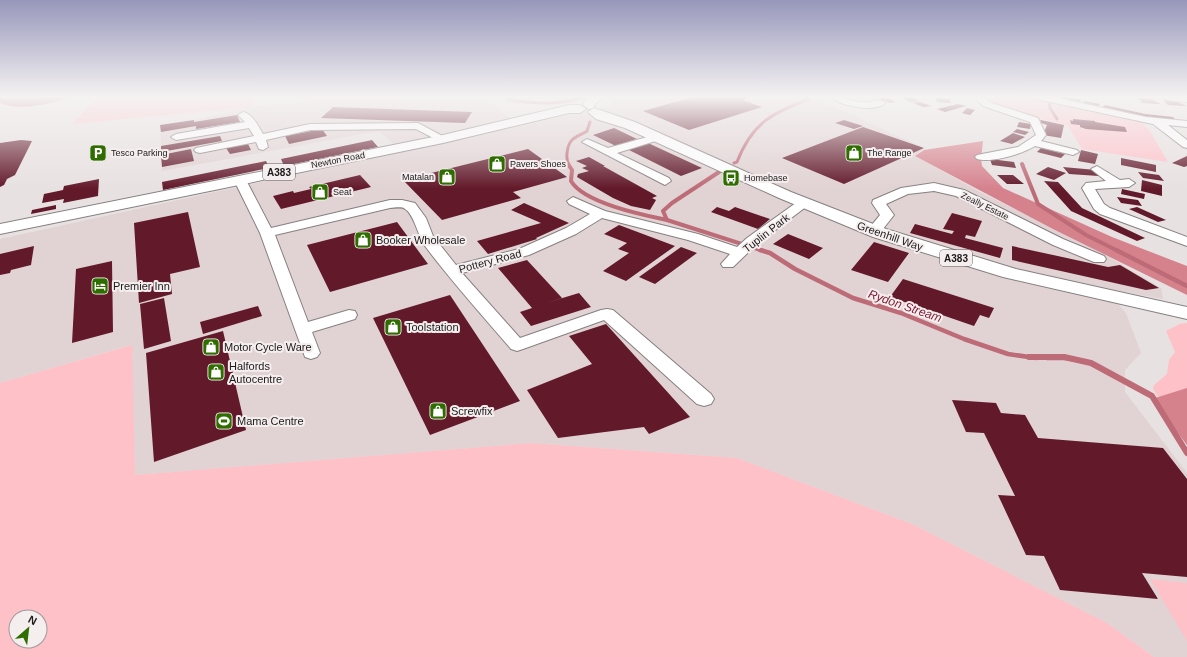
<svg xmlns="http://www.w3.org/2000/svg" width="1187" height="657" viewBox="0 0 1187 657" font-family="Arial,sans-serif">
<style>
.built{fill:#e1d2d3}
.green{fill:#fec1c8;fill-rule:evenodd}
.forest{fill:#d6828d}
.water{fill:#bd6b77}
.lines{fill:none;stroke-linecap:round;stroke-linejoin:round}
.stream-far3{stroke:#bd6b77;stroke-width:3}
.stream-far2{stroke:#bd6b77;stroke-width:4}
.stream-far1{stroke:#bd6b77;stroke-width:4.5}
.stream{stroke:#bd6b77;stroke-width:6}
.building{fill:#62192a}
.street-casing{stroke:#868081;stroke-width:2}
.secondary-casing{stroke:#868081;stroke-width:2}
.primary-casing{stroke:#868081;stroke-width:2}
.street{fill:#fff;fill-rule:evenodd}
.secondary{fill:#fff;fill-rule:evenodd}
.primary{fill:#fff;fill-rule:evenodd}
.labels{text-anchor:middle;stroke-width:4;stroke-linejoin:round;paint-order:stroke}
.far-poi-label{font-size:9px;fill:#1d1a1b;stroke:#f5eeef;text-anchor:start}
.far-street-label{font-size:9px;fill:#1d1a1b;stroke:#f5eeef}
.shield{fill:#f5eeef;stroke:#5e5a5b;stroke-width:1}
.shield-label{font-size:10px;font-weight:bold;fill:#1d1a1b}
.street-label{font-size:11px;fill:#1d1a1b;stroke:#f5eeef}
.poi-label{font-size:11px;fill:#1d1a1b;stroke:#f5eeef;text-anchor:start}
.water-label{font-size:12px;font-style:italic;fill:#821d37;stroke:#f5eeef}
</style>
<rect width="100%" height="100%" fill="#e8e1e1"/>
<path class="built" d="M405,97H487L499,110L512,119L395,146L379,131L162,171L160,125L194,120L261,105L298,103L314,99L402,101Z
M613,97H813L924,148L915,156L982,193L1094,248L1161,288L1163,299L1114,290L1117,303L1126,313L1141,353L1125,370V392L1187,473V657H1154L1107,623L912,524L737,458L531,443L135,475L131,345L0,383V239L613,105L611,99Z"/>
<path class="green" d="M97,97H256L252,107L72,124Z
M300,97H405L402,101L299,99Z
M981,97H1035L1140,120L1150,131L1168,162L1082,149L1067,125C1039,118 1005,113 981,97Z
M1187,323V441L1153,389L1154,385L1167,374L1169,360L1175,352L1166,331L1180,324Z
M132,345L135,475L531,443L737,458L912,524L1107,623L1154,657H0V383ZM16,617H40V641H16Z
M1150,579L1187,583V641Z"/>
<path class="forest" d="M983,141L981,159L982,166L1003,188L1112,237L1187,266V295L1053,229L915,156L924,150Z
M1187,388V445L1152,399Z"/>
<path class="water" d="M0,97H73C51,103 23,112 0,103Z"/>
<g class="lines">
<path class="stream-far3" d="M509,97L508,100C537,103 556,106 584,97
M1049,100L1050,108L1057,119
M734,163L737,162C752,123 772,113 809,99L807,97
M1022,164L1023,165
M569,165C565,159 567,145 572,140C576,136 583,134 587,131L590,122"/>
<path class="stream-far2" d="M568,164L572,170L571,181C584,203 643,215 667,220
M1022,164L1038,204L1086,235L1118,251
M719,172L672,203L663,211L667,220L764,251"/>
<path class="stream-far1" d="M760,250L770,253L795,269L853,298L901,313L964,339L1008,354L1036,358
M1116,250L1187,286
M1047,358H1067"/>
<path class="stream" d="M1029,357H1064L1091,363L1152,396L1187,453"/>
</g>
<path class="building" d="M693,97H750L742,100L762,107L689,130L643,111Z
M885,97L896,102L890,103L878,99Z
M911,97L919,101L910,102L902,98Z
M1059,97H1067L1082,100L1076,103L1056,98Z
M935,98L949,99L951,103L937,102Z
M1138,98L1150,99L1161,104L1142,103Z
M1163,100L1175,101L1187,106L1168,105Z
M1085,101L1100,104L1096,108L1080,104Z
M920,102L931,106L923,107L913,103Z
M958,104L966,106L945,112L937,109Z
M1105,105L1145,114L1173,117L1177,122L1147,119L1100,109Z
M333,107L472,112L465,123L321,118Z
M967,108L975,110L970,115L962,113Z
M237,115L240,122L196,129V126L161,132L160,125L194,120V122Z
M1073,119L1095,121V122L1125,127L1127,132L1086,129L1080,127V125L1071,124L1070,120L1073,121Z
M844,120L863,126L854,129L835,123Z
M1041,120L1064,125L1061,138L1043,135L1047,125L1038,122Z
M1019,122L1031,124L1030,129L1017,127Z
M863,127L924,148L844,184L782,158Z
M614,128L637,139L616,146L593,135Z
M322,129L327,136L289,144L285,136Z
M1017,129L1029,132L1025,135L1013,132Z
M1013,133L1025,137L1012,144L1000,141Z
M220,136L222,141L161,152V146Z
M21,140L32,141L15,175L7,179L4,185L0,187V143Z
M372,140L378,147L284,166L281,159Z
M648,143L702,168L681,176L627,149Z
M248,144L251,150L230,154L226,148Z
M1041,148L1065,154L1061,158L1037,152Z
M191,149L194,161L162,167L161,155Z
M528,149L567,177L513,192L521,198L442,220L403,180Z
M1081,150L1098,154L1095,164L1078,161Z
M1187,156V166L1184,167L1172,163Z
M589,157L605,166H603L657,196L652,198L656,200L650,210L631,206L613,198L577,177L578,174L589,171L582,168L587,166L576,161Z
M1121,158L1156,165V172L1121,165Z
M990,159L1014,162L1016,168L992,165Z
M266,161L269,168L163,190L162,182Z
M1048,167L1066,173L1054,180L1036,174Z
M1063,167L1107,171L1114,177L1069,174Z
M1138,172L1159,175L1164,181L1143,178Z
M360,175L371,187L281,209L273,196L293,191L294,193L311,189L309,187Z
M997,175H1013L1024,184H1007Z
M99,179L98,196L63,203L64,199L42,203L44,194L63,190L64,186Z
M1142,180L1162,185V196L1141,191Z
M1044,181L1058,182L1082,208L1145,238L1137,241L1071,211Z
M1122,189L1145,194L1144,199L1121,194Z
M1117,197L1138,200L1142,206L1121,203Z
M524,203L569,223L536,238L537,239L488,254L477,241L541,223L511,210Z
M56,205V209L31,214L32,210Z
M717,207L729,211L735,207L770,219L758,229L711,212Z
M1137,207L1166,220L1158,222L1129,209Z
M188,212L200,267L170,274L172,294L139,303L134,223Z
M952,213L982,221L975,237L966,235L965,238L1003,248L1000,258L910,233L915,224L952,234L954,231L943,229Z
M397,222L428,264L330,292L307,245Z
M619,225L675,246L626,281L603,271L629,253L618,249L627,243L604,234Z
M788,234L823,248L809,259L773,244Z
M874,242L909,253L888,282L851,270Z
M34,246L31,265L11,270L10,273L0,275V254Z
M1012,246L1108,267L1120,265L1159,288L1146,290L1012,260Z
M681,247L697,253L655,284L639,277Z
M527,260L562,298L546,303L579,293L591,307L531,326L520,312L532,308L498,268Z
M112,261L113,332L72,343L76,269Z
M903,279L994,308L989,318L980,315L974,326L890,297Z
M450,295L520,401L430,435L373,318Z
M164,298L171,341L144,349L140,304Z
M258,306L262,316L203,334L200,322Z
M606,324L690,417L649,434L644,427L558,438L527,390L592,364L569,336Z
M223,331L246,430L154,462L146,353Z
M952,400L996,403L1001,413L1025,415L1038,438L1163,448L1187,479V577L1142,573L1158,599L1060,590L1044,556L1026,555L998,495L1015,496L984,433L966,432Z"/>
<g class="lines">
<g class="street-casing">
<path id="street" d="M554,97H565L560,100Z
M831,97C843,95 852,102 863,102C870,103 880,98 885,103C875,113 840,106 831,97Z
M974,97H983L989,102L1038,118L1046,135L1041,141L1077,150L1079,152L1073,155L1035,146C1022,154 992,163 977,159L975,157L977,155L1018,147L1036,135L1030,122L983,106Z
M1036,97H1052L1146,117L1187,121V127L1168,125L1187,140V148L1183,147L1153,124L1041,100Z
M1163,97H1187V102L1168,100Z
M243,112C253,114 258,126 263,134L310,124L418,123L448,139L447,141H439L416,129L310,130L266,140L268,147L263,150L259,149L256,142L200,153L196,152L194,150L196,148L254,136L249,128L176,140L171,137L176,134L245,122L238,115Z
M658,134L663,137L662,139L617,153L669,178L671,181L665,185L582,142L587,139L608,148Z
M1097,166L1120,180L1129,179L1135,183L1129,187L1095,189L1104,204L1110,208L1187,237V246L1100,214L1094,209L1082,188L1086,183L1106,181L1091,169Z
M240,176L246,180L271,228L390,200H402L415,203L426,218L433,236L456,265L519,249L566,228L590,214L569,204L567,201L573,197L605,211L698,234L737,247L747,238L800,200H810L811,203L757,244L733,267H723L721,264L730,254L688,240L602,218L576,234L529,255L462,273L520,338L601,310L607,309L613,310L711,394L714,399L711,404L704,406L697,404L604,320L523,349L517,351L511,349C482,315 452,282 425,246C418,236 414,214 405,209C402,206 394,208 390,208L275,235L308,322L349,310L355,311L357,315L355,319L312,332L320,353L317,357L311,359L305,357L260,233L234,180Z
M934,183L964,190L1063,239L1104,256L1106,259L1104,262H1094L1053,245L956,196L934,191L908,194L886,204L894,215L879,234H869L867,231L880,215L872,203L873,200L901,188Z"/>
</g>
<g class="secondary-casing">
<path id="secondary" d="M588,97H605L597,102L593,108L589,109L583,105Z"/>
</g>
<g class="primary-casing">
<path id="primary" d="M569,105H580L586,109L580,113H569L443,143L0,234V224L443,135Z
M594,108L635,122L791,192L886,229L1016,269L1187,307V319L1003,277L873,237L779,198L625,128L596,119L588,112Z"/>
</g>
<use href="#street" class="street"/>
<use href="#secondary" class="secondary"/>
<use href="#primary" class="primary"/>
</g>
<linearGradient id="sky" x2="0" y2="1"><stop stop-color="#9797bb"/><stop offset="0.51" stop-color="#f5f2f2"/><stop offset="1" stop-color="#f5f2f2" stop-opacity="0"/></linearGradient>
<rect width="1187" height="189" fill="url(#sky)"/>
<defs>
<g id="parking-square" transform="scale(0.9)"><rect x="-9" y="-9" width="18" height="18" rx="4" fill="#2f6d00" stroke="#f5eeef"/><path d="M-3.5-5.5H1a3.5 3.5 0 0 1 0 7H-1V5.5H-3.5ZM-1-3.4V-.6H.8a1.4 1.4 0 0 0 0-2.8Z" fill="#fff"/></g>
<g id="shop-square" transform="scale(0.9)"><rect x="-9" y="-9" width="18" height="18" rx="4" fill="#2f6d00" stroke="#f5eeef"/><path d="M-5-2.5h2.3a2.7 3.5 0 0 1 5.4 0H5L5.5 6h-11ZM-1.5-2.5h3a1.5 2.3 0 0 0-3 0Z" fill="#fff"/></g>
<g id="bus-square" transform="scale(0.9)"><rect x="-9" y="-9" width="18" height="18" rx="4" fill="#2f6d00" stroke="#f5eeef"/><path d="M-5-6H5V4H4V6H2V4H-2V6H-4V4H-5ZM-3.5-4V0h7V-4ZM-3.5 1.2v1.5H-2V1.2ZM2 1.2v1.5H3.5V1.2Z" fill="#fff"/></g>
<g id="hotel-square" transform="scale(0.9)"><rect x="-9" y="-9" width="18" height="18" rx="4" fill="#2f6d00" stroke="#f5eeef"/><path d="M-6-4.5h1.5V1H6V5H4.5V3h-9V5H-6ZM-4 0a1.8 1.8 0 1 1 3.6 0ZM.5 0V-2.5h3Q6-2.5 6 0Z" fill="#fff"/></g>
<g id="stadium-square" transform="scale(0.9)"><rect x="-9" y="-9" width="18" height="18" rx="4" fill="#2f6d00" stroke="#f5eeef"/><path d="M0-5a6.5 5 0 1 0 0 10a6.5 5 0 1 0 0-10ZM-3.5-1.8h7v3.6h-7Z" fill="#fff"/></g>
</defs>
<g fill-rule="evenodd">
<use href="#parking-square" x="98" y="153"/>
<use href="#shop-square" x="854" y="153"/>
<use href="#shop-square" x="497" y="164"/>
<use href="#shop-square" x="447" y="177"/>
<use href="#bus-square" x="731" y="178"/>
<use href="#shop-square" x="320" y="192"/>
<use href="#shop-square" x="363" y="240"/>
<use href="#hotel-square" x="100" y="286"/>
<use href="#shop-square" x="393" y="327"/>
<use href="#shop-square" x="211" y="347"/>
<use href="#shop-square" x="216" y="372"/>
<use href="#shop-square" x="438" y="411"/>
<use href="#stadium-square" x="224" y="421"/>
</g>
<g class="labels">
<g class="far-poi-label">
<text x="111" y="156">Tesco Parking</text>
<text x="867" y="156">The Range</text>
<text x="510" y="167">Pavers Shoes</text>
<text x="434" y="180" text-anchor="end">Matalan</text>
<text x="744" y="181">Homebase</text>
<text x="333" y="195">Seat</text>
</g>
<g class="far-street-label">
<text transform="translate(338 160) rotate(-11)" y="3">Newton Road</text>
<text transform="translate(985 206) rotate(26)" y="3">Zeally Estate</text>
</g>
<g class="shield">
<rect x="263" y="164" width="32" height="16" rx="3"/>
<rect x="940" y="250" width="32" height="16" rx="3"/>
</g>
<g class="shield-label">
<text x="279" y="176">A383</text>
<text x="956" y="262">A383</text>
</g>
<g class="street-label">
<text transform="translate(766 233) rotate(-38)" y="4">Tuplin Park</text>
<text transform="translate(890 236) rotate(19)" y="4">Greenhill Way</text>
<text transform="translate(490 261) rotate(-15)" y="4">Pottery Road</text>
</g>
<g class="poi-label">
<text x="376" y="244">Booker Wholesale</text>
<text x="113" y="290">Premier Inn</text>
<text x="406" y="331">Toolstation</text>
<text x="224" y="351">Motor Cycle Ware</text>
<text x="229" y="370">Halfords<tspan x="229" dy="13">Autocentre</tspan></text>
<text x="451" y="415">Screwfix</text>
<text x="237" y="425">Mama Centre</text>
</g>
<g class="water-label">
<text transform="translate(905 306) rotate(19)" y="4">Rydon Stream</text>
</g>
</g>
<g transform="translate(28 629) rotate(28)"><circle r="19" fill="#f5eeef" stroke="#9f999a"/>
<path d="M0-3L7 15L0 10L-7 15Z" fill="#2f6d00"/>
<text y="-6" font-size="11" font-weight="bold" text-anchor="middle" fill="#1d1a1b">N</text>
</g>
</svg>
